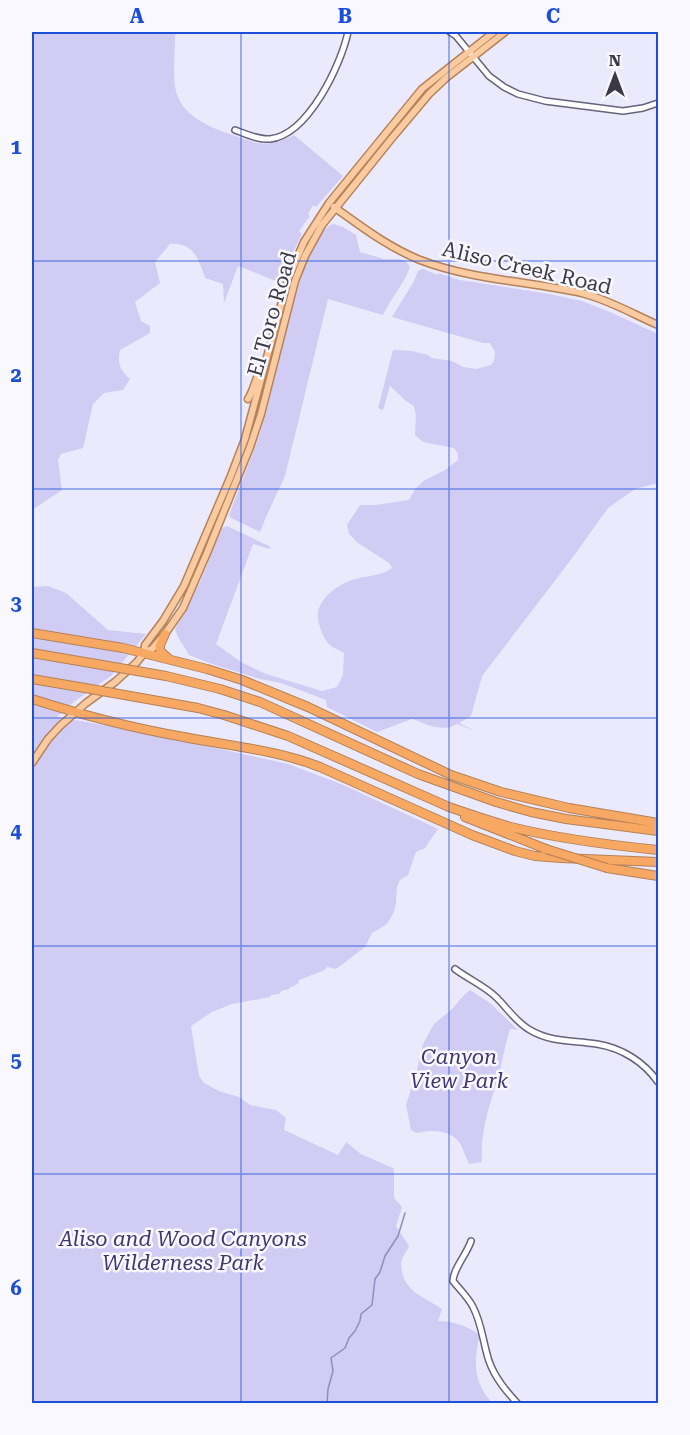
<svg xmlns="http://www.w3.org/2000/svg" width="690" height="1435" viewBox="0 0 690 1435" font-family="'Roboto Serif',serif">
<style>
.green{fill:#d0ccf4}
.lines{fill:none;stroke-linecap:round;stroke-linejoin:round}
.stream{stroke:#928bbd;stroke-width:1.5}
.minor-casing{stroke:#65627c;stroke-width:8}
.major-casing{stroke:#b58158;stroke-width:9}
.highway-casing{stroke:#b58158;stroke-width:10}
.minor{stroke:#fff;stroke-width:5}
.major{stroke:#facba1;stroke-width:6}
.highway{stroke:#f7a862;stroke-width:8}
.highway-bridge-casing{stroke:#b58158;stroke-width:10;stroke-linecap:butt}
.highway-bridge{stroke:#f7a862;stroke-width:8}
.grid{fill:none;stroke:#1d4ed8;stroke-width:1.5;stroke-opacity:0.55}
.labels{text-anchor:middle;stroke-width:5;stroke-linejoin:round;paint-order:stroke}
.street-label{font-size:21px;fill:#3a3945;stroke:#f9f8ff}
.park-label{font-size:21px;font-style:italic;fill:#413473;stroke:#f9f8ff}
.neatline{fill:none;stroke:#1d4ed8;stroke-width:2}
.grid-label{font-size:20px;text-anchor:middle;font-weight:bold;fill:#1d4ed8}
</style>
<rect width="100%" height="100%" fill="#ebeafc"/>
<path class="green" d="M32,32H177L175,36C175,52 173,71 175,87C181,124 227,132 256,143C270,145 281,142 294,135L343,176L316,207L313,205L308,214L310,216L299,231L302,234L290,258L281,283L238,266L224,303L223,284L205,278C199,260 193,241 170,244L155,262L160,283L135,302L141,321L150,326V333L120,350C117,363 120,370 130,379L123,390L104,393L93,404L83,448L61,454L58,460L62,490L32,510Z
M333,224L343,227L356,235L360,252C368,254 376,257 384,259C394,260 404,256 410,267C404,284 391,298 383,315L328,299L285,476L266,517L260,532L231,518L229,515C239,488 251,460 260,433C264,420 268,406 271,393C280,362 303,233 333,224Z
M423,269L438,275V273L460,280L549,294L582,301L610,312L658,334V483L635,489L608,508L573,557L482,676L471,716L459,723L475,731L457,724C441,733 427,724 412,719L377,732L327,707L326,700L281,683L260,679L212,664L189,655L178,637L175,629L200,582L222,528L227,526L271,547L269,549L253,544L216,644L241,662L266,674L322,691L337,687L343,675L344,653C340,650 332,648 329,644C323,638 319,626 318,618C316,600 337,585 352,580C367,575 379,577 392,568L389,563L358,543L349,534L347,525L360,505H376L409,500L415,489L425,480L445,470L458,460V454L454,448L423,442L415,435L416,416L414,406L406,401L390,386L383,410L378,408L393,350L412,351L428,355L432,358L452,361L463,367L476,369L491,365L494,361L495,352L490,343H483L392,317L414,281L418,271Z
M48,586L66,593L108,630L146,634L111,676L75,701L57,717L144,732L288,764L341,784L438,829L425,848L416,852L408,875L400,880L397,887L396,904L393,914L387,924L372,933L365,947L336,969L327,967L325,970L299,980L298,984L291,987L289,989L281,991L280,994L271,995L270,997L232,1004L212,1012L191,1026L199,1076L204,1083L219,1091L239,1097L250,1105L276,1110L286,1118L284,1130L338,1155L346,1142L361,1154L393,1168L394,1172V1198L402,1207L396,1226L409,1246C407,1251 402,1257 401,1263C401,1265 402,1270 402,1272C407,1294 427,1298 442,1309L438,1321C452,1321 466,1325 478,1334L480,1333C474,1361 472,1380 492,1403H32V587Z
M470,990L490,1003L518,1030L510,1029C504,1047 502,1066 496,1084C488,1110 480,1134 482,1162L469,1164C466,1158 464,1151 461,1145C453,1130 432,1129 417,1133L411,1130L406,1105L416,1074L423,1044L434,1024L452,1009L465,994Z"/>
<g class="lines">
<path class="stream" d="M327,1404L328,1389L333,1371L331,1358L345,1348L349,1338L355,1331L360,1321L361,1314L372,1305L375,1279L380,1272L385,1256L398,1236L405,1213"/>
<g class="minor-casing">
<path id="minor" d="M450,32L456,36L489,76L504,87L518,94L545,101L623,111L643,108L658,103
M235,130C246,134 258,140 270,139C308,135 341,65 348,32
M455,969C468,979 485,986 497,998C508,1009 516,1022 530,1030C552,1043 574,1040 597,1044C622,1048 644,1062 658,1082
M471,1241C467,1254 453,1269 453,1281C460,1290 468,1297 473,1307C482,1324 483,1343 489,1361C495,1378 506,1391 518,1404"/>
</g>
<g class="major-casing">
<path id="major" d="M334,207C362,227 388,247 420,260C472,280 528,281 582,293C609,300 633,314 658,325
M248,399C254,390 255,379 261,370
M144,653L145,645L163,621L184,586L230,478L245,439L288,279L304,242L329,203L422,89L494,32
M32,763L48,739L60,726L86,703L115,682L137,662L144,653L152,649L165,634L183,608L207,553L250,447L261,414L295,281L305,256L322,225L392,138L429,94L446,78L505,32"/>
</g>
<g class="highway-casing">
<path id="highway" d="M32,633L123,648L207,669L242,680L308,707L451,775L501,792L569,808L658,823
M165,634L160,645V651L168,658
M32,653L108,666
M32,679L85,688
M220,689L260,702L418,774L496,802L531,812L566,819L658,831
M32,699C82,715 132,728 184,737C229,746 277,750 320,767L472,835L515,851L535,856L561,858L658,862
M198,708L224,715L288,736L449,807C469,814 490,821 511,827C559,839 609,845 658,850
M465,817L546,849
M607,868L658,876"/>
</g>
<use href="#minor" class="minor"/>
<use href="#major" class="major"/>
<use href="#highway" class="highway"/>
<g class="highway-bridge-casing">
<path id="highway-bridge" d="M108,666L166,676L220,689
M85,688L198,708
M546,849L607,868"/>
</g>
<use href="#highway-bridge" class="highway-bridge"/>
</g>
<path class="grid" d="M241,32V1404M449,32V1404M32,261H658M32,489H658M32,718H658M32,946H658M32,1174H658"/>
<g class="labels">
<g class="street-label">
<text transform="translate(527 268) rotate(13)" y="7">Aliso Creek Road</text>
<text transform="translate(272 314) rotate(-74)" y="7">El Toro Road</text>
</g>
<g class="park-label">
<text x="459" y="1064">Canyon<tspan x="459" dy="24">View Park</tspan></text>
<text x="183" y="1246">Aliso and Wood Canyons<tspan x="183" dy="24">Wilderness Park</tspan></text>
</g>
</g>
<rect width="690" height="1435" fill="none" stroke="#f9f8ff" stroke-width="66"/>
<g transform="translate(615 75)" stroke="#f9f8ff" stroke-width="4.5" paint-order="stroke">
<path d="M0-4.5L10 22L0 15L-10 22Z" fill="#3a3945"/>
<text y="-9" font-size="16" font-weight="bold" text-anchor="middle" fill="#3a3945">N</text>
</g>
<rect x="33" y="33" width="624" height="1369" class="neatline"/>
<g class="grid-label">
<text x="137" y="23">A</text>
<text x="345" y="23">B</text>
<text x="553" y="23">C</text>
<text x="16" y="154">1</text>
<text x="16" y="382">2</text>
<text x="16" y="610">3</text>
<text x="16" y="838">4</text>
<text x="16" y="1067">5</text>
<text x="16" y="1295">6</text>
</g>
</svg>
